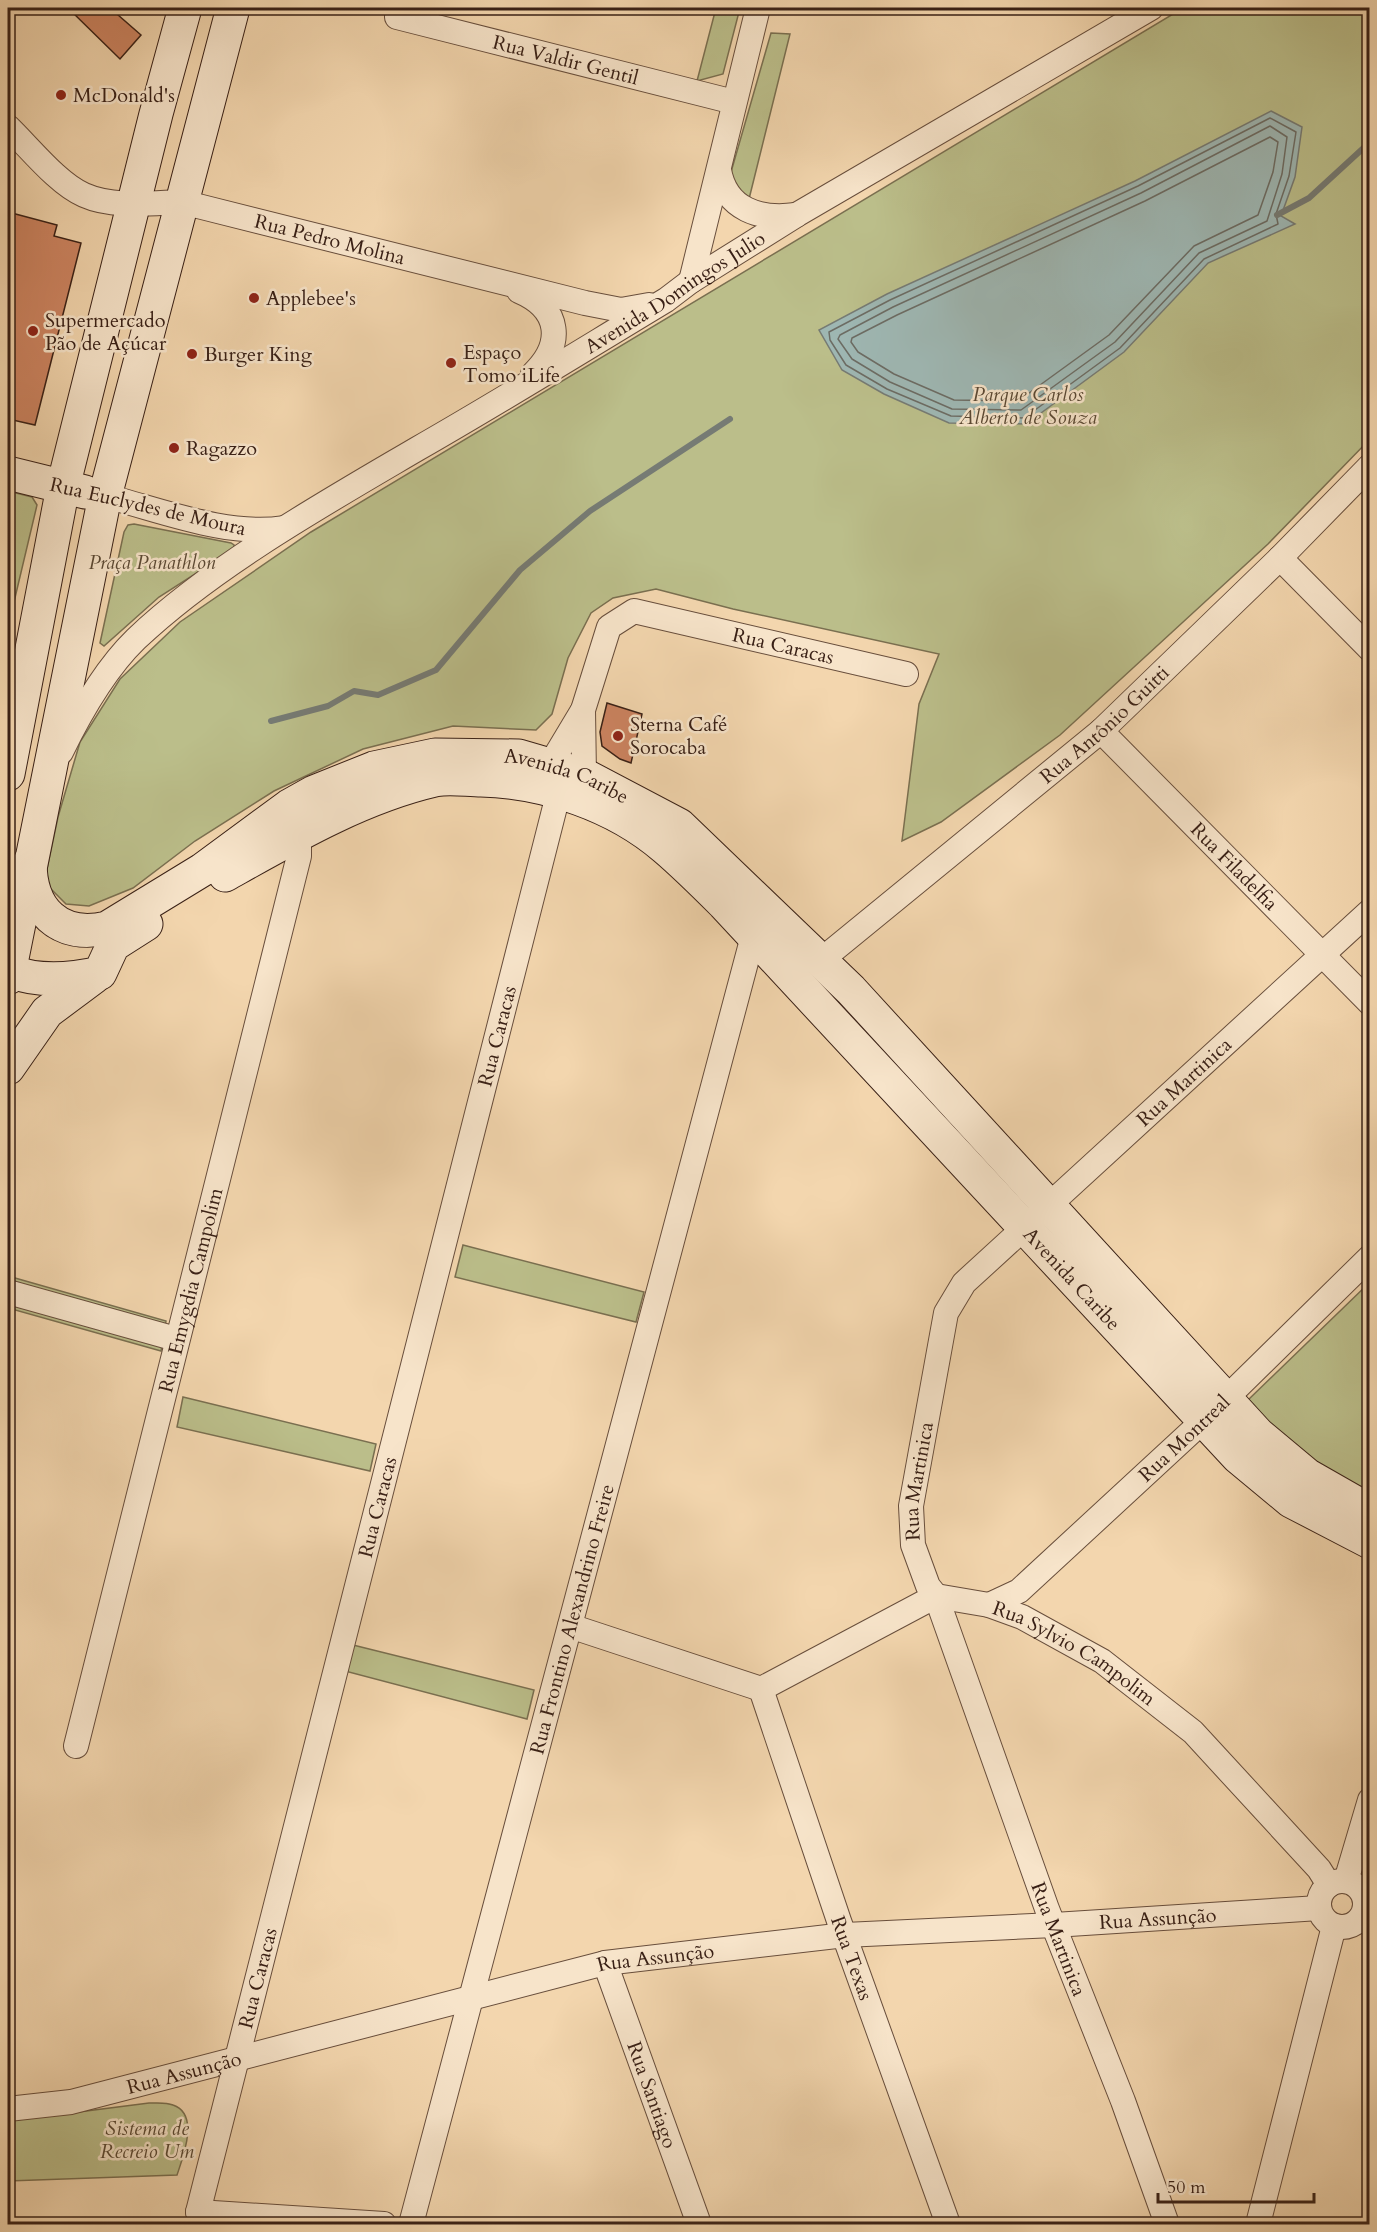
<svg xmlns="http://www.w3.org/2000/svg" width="1377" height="2232" viewBox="0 0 1377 2232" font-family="Cardo,serif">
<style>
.green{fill:#bbbe8a;stroke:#7a6f50;stroke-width:1.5}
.water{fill:#9eb7b3;stroke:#767b74;stroke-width:1.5}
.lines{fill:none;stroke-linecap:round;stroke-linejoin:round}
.shore{stroke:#6c6c64;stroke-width:1.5}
.stream{stroke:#767b74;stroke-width:6}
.building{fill:#cd8461;stroke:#392016;stroke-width:1.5}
.street-casing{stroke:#684e3c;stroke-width:26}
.secondary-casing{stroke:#392016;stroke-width:35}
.street{stroke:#f7e4ca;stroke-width:24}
.secondary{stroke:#f7e4ca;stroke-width:33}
.poi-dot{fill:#8f2418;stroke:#f7e4ca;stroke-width:2}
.labels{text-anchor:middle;stroke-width:5;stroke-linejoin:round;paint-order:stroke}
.street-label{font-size:20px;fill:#392016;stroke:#f7e4ca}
.poi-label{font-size:20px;fill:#392016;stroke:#f7e4ca;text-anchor:start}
.park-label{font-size:20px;font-style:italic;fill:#5a4833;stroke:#f7e4ca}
</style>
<rect width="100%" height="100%" fill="#f3d6ae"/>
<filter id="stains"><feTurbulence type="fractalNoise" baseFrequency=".00333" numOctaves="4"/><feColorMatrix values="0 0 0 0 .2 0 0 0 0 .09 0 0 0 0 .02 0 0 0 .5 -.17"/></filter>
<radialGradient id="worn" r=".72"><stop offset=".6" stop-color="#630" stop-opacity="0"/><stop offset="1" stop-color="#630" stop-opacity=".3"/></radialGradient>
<path class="green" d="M716,8H740L723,74L697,81Z
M1183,8H1369V440L1268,544L1060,735L941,822L902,841L919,704L939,654L733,609L656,589L613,598L591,613L568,658L552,714L536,730L453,726L363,749L274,791L195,841L133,888L89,906L66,904L47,885L46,874L58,817L80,742L120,679L180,622L311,532Z
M771,33L790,34L748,203L729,179Z
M8,491L32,497L37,505L14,602L8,614Z
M134,524L231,543L234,545V549L159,597L104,646L100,643L124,532L128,525Z
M463,1245L644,1292L636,1322L455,1277Z
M8,1276L166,1321L161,1351L8,1308Z
M1369,1283V1491L1344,1479L1291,1446L1247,1401Z
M183,1397L376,1444L370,1471L177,1427Z
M353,1645L534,1690L527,1719L345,1671Z
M149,2103C157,2103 166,2102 173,2105C200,2114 183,2157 177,2175L8,2181V2121Z"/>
<path class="water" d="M1271,111L1302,127L1295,177L1281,216L1295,224L1208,263L1124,352L1026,424L949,423L884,394L842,370L819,330L887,294L1135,181Z"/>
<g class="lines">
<path class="shore" d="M1270,118L1296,132L1289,176L1276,214L1278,224L1204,259L1120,348L1024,418L951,416L887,389L846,365L830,340L829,332L890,300L1138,186Z
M1270,126L1287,137L1282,174L1267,221L1199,253L1115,342L1021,410L952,409L890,382L852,359L838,339L840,335L893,307L1141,193Z
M1270,137L1278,142L1273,172L1258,215L1194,246L1109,335L1018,401L954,400L894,374L858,352L851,342L852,338L897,315L1145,201Z"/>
<path class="stream" d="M1277,215L1309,198L1370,142
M271,721L328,706L354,691L378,695L436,670L520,570L590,511L730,419"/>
</g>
<path class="building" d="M68,8H110L141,35L120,59Z
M8,212L57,225L54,236L81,243L35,425L8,419Z
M607,703L642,714L631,763L620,759L602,746L600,732Z"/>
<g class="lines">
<g class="street-casing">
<g id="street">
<path id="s1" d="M397,17L734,102"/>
<path id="s2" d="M8,127C29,147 58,184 84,195C113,208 151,203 182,202L585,303L621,310L649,305"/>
<path d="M719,170C726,210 760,220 796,215"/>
<path d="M691,281L758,8"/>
<path d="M519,291C561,309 564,344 533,374"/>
<path d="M105,496C161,510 227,537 284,528"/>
<path d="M1280,558L1370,649"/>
<path d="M583,710L584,775"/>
<path id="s3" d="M1101,731L1370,1003"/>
<path id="s4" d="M61,752C80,713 105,669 136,639C213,566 325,503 417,449C501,401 583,350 666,300L691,281L798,214L1151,8"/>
<path id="s5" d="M550,765L583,710L609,627L634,611L906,674"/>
<path id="s6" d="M820,961L1101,731L1280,558L1370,466"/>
<path d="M8,1292L176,1339"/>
<path id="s7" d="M989,1605L1019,1591L1203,1421L1370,1257"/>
<path d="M570,1626L761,1689"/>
<path id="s8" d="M761,1689L936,1596L989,1605L1022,1617L1102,1661L1193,1732L1319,1869L1329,1885"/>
<path id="s9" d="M761,1689L839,1921L948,2224"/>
<path id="s10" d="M76,1746L299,856V833L295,822"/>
<circle cx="1342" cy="1904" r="23"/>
<path d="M1346,1881L1370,1800"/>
<path id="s11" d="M605,1963L699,2224"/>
<path id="s12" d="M8,2109L71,2102L605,1963L845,1935L1054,1925L1319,1908"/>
<path d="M198,2212L384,2224"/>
<path id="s13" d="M202,2224L198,2212L559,791"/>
<path id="s14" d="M411,2224L753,936"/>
<path id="s15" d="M1167,2224L1123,2101L1047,1909L936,1596L928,1586L913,1545L911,1506L946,1313L964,1283L1370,911"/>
<path d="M1258,2224L1334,1926"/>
</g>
</g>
<g class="secondary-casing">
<g id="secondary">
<path d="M8,473L85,492"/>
<path d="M8,774L63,487L156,114L185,8"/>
<path id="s16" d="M30,862C30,910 59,939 107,928L202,870L289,806L314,792L374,768L435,755L519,756L584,775L679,825L851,990L1258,1434L1307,1475L1370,1511"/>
<path id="s17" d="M225,875C291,838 361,797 435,780C449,777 467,780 481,780C546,782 615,805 665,848C685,865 705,885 724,904L1238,1457L1291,1501L1370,1542"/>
<path d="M8,971C39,982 68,980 100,973L113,945L146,924"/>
<path d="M8,978L105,496L233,8"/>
<path d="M8,1068L47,1012L94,977"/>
</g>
</g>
<use href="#street" class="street"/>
<use href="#secondary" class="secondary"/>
</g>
<g class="poi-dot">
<circle cx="61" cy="95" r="6"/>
<circle cx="254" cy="298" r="6"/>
<circle cx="33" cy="331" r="6"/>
<circle cx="192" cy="354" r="6"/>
<circle cx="451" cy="363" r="6"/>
<circle cx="174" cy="448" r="6"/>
<circle cx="618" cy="736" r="6"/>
</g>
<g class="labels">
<g class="street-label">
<text dy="7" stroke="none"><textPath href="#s1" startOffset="174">Rua Valdir Gentil</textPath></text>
<text dy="7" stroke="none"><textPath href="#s2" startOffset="354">Rua Pedro Molina</textPath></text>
<text dy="7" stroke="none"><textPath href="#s4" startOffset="778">Avenida Domingos Julio</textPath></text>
<text transform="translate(148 506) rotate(13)" y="7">Rua Euclydes de Moura</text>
<text dy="7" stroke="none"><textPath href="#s5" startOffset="334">Rua Caracas</textPath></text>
<text dy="7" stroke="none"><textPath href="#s6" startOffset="370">Rua Antônio Guitti</textPath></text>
<text dy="7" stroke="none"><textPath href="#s16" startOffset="630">Avenida Caribe</textPath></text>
<text dy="7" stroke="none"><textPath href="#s3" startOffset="190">Rua Filadelfia</textPath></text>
<text dy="7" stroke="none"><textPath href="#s13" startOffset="1226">Rua Caracas</textPath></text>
<text dy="7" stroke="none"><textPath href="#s15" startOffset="1294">Rua Martinica</textPath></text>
<text dy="7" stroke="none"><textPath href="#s17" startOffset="1070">Avenida Caribe</textPath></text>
<text dy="7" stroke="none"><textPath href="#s10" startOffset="470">Rua Emygdia Campolim</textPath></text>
<text dy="7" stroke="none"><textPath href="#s7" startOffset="258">Rua Montreal</textPath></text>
<text dy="7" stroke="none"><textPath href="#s15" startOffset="790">Rua Martinica</textPath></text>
<text dy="7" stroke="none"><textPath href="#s13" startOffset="740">Rua Caracas</textPath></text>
<text dy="7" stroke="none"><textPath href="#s14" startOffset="626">Rua Frontino Alexandrino Freire</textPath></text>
<text dy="7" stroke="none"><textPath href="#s8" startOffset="350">Rua Sylvio Campolim</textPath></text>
<text dy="7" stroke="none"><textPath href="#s12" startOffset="1170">Rua Assunção</textPath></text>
<text transform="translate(1059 1939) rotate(69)" y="7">Rua Martinica</text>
<text dy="7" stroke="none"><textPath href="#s12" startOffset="666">Rua Assunção</textPath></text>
<text dy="7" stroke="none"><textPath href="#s9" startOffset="284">Rua Texas</textPath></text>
<text dy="7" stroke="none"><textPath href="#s13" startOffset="254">Rua Caracas</textPath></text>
<text dy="7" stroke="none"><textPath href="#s12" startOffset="180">Rua Assunção</textPath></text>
<text dy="7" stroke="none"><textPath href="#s11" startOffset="140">Rua Santiago</textPath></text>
</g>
<g class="poi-label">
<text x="73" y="102">McDonald's</text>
<text x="266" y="305">Applebee's</text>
<text x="45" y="327">Supermercado<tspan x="45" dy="23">Pão de Açúcar</tspan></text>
<text x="463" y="359">Espaço<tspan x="463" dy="23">Tomo iLife</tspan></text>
<text x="204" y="361">Burger King</text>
<text x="186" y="455">Ragazzo</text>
<text x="630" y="731">Sterna Café<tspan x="630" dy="23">Sorocaba</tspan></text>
</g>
<g class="park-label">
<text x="1028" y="401">Parque Carlos<tspan x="1028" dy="23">Alberto de Souza</tspan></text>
<text x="152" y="569">Praça Panathlon</text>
<text x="147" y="2135">Sistema de<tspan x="147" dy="23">Recreio Um</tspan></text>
</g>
</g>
<rect width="1377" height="2232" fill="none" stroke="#f3d6ae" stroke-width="30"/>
<rect x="9" y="9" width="1359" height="2214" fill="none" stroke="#392016" stroke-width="3"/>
<rect x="15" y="15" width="1347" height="2202" fill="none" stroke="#392016" stroke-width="1.5"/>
<path d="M1158 2193v9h156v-9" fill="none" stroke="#392016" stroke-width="3"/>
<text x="1167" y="2193" font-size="18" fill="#392016" stroke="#f7e4ca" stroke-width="4.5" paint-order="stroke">50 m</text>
<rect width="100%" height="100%" filter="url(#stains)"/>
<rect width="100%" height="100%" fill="url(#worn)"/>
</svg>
